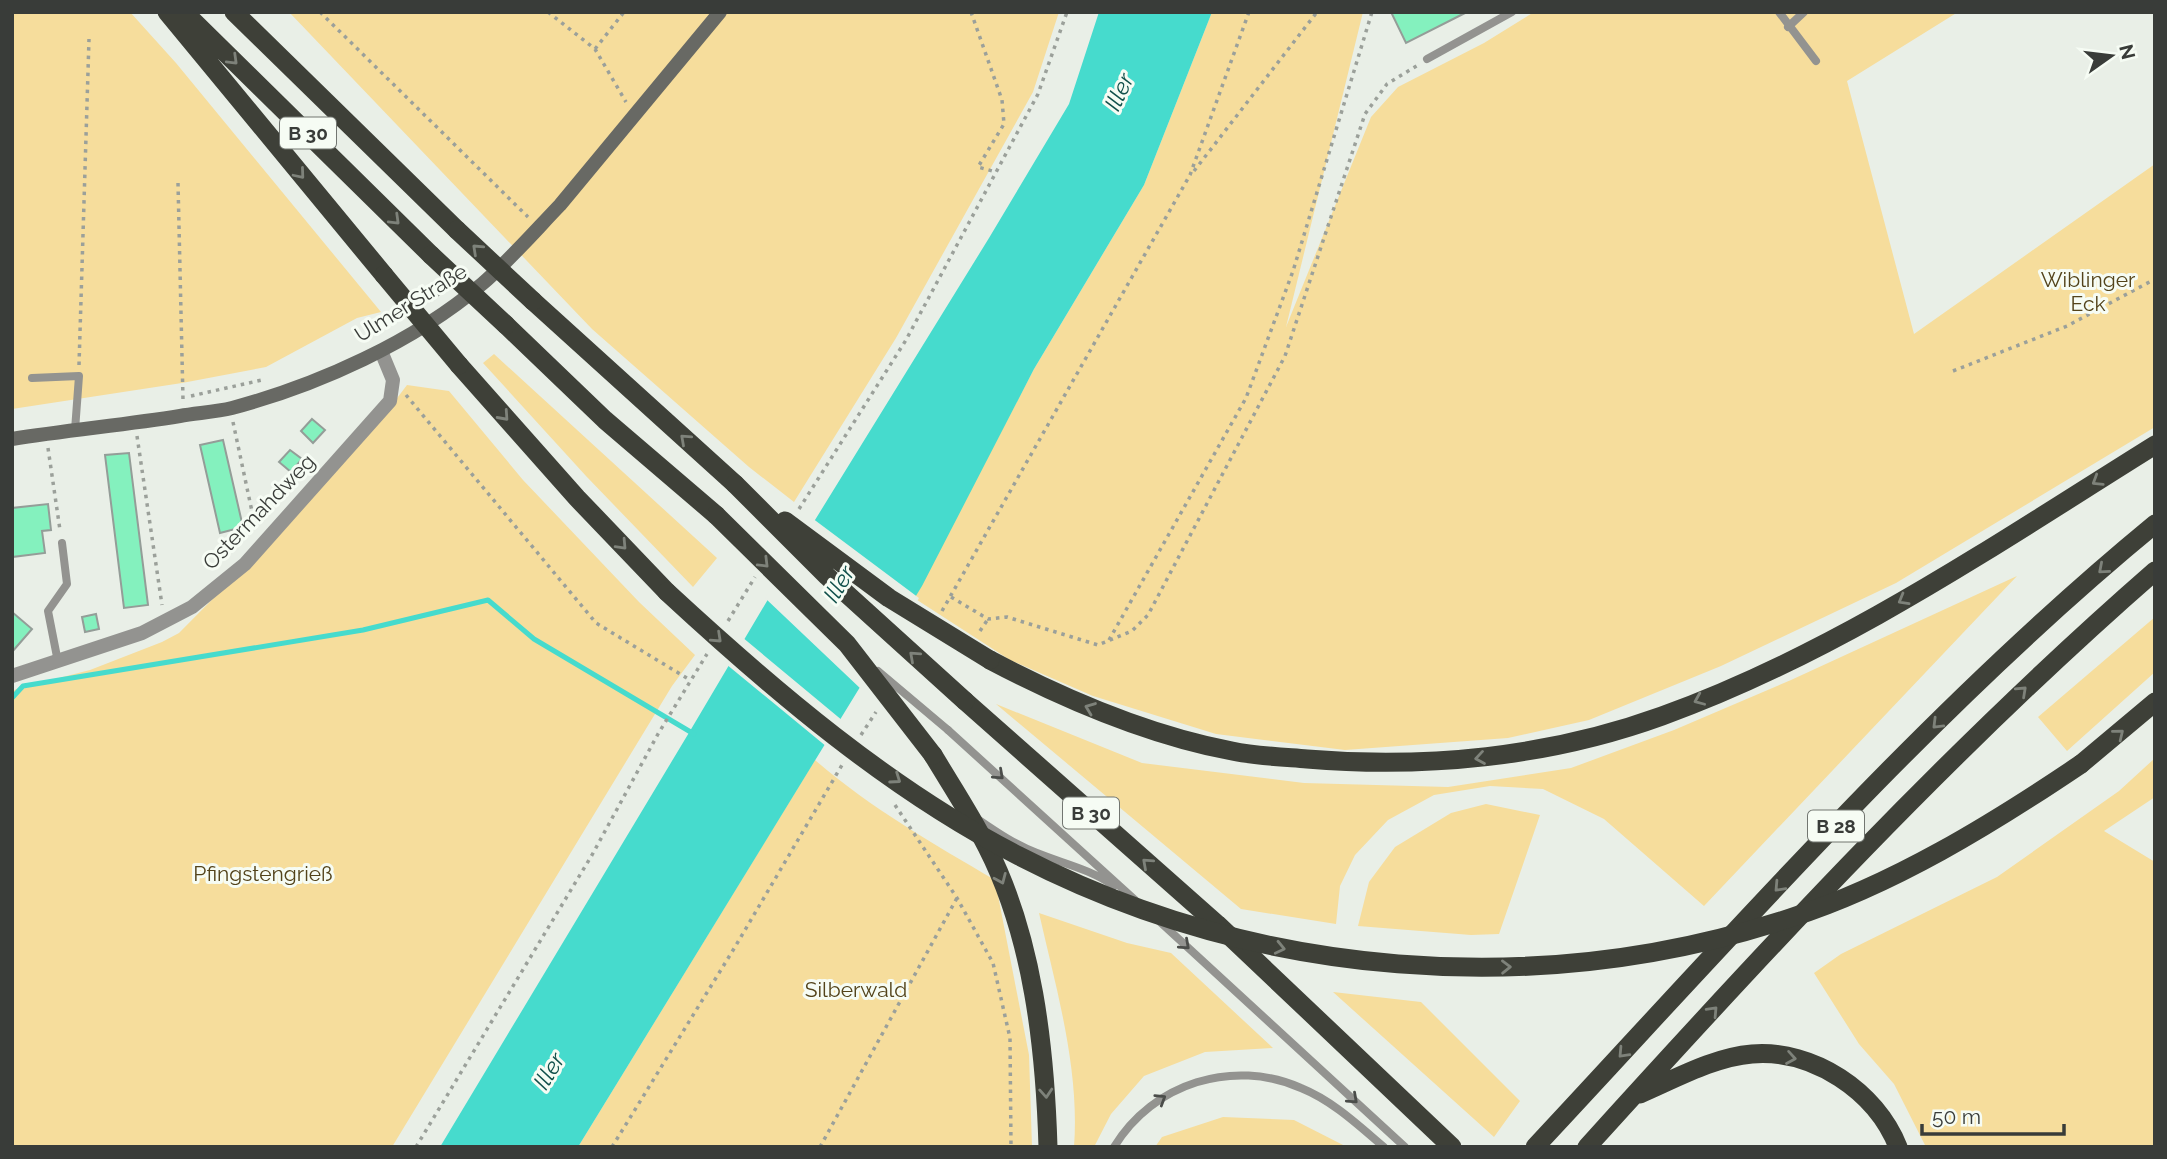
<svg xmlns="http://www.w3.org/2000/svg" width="2167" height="1159" viewBox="0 0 2167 1159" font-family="Raleway,sans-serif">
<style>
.green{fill:#f6dd9c}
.water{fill:#46dbcd}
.pier{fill:#e9efe7}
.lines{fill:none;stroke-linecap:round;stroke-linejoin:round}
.stream{stroke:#46dbcd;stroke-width:5}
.building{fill:#84f1be;stroke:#949d98;stroke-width:2}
.path{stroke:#9ba09a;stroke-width:3.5;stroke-dasharray:3.5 5;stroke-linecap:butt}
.service{stroke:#939390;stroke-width:8}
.minor{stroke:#939390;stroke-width:14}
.secondary{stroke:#686964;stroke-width:14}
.trunk{stroke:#3e4038;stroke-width:19}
.service-bridge{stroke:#939390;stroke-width:8}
.trunk-bridge{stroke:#3e4038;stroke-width:19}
.oneway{stroke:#7e827a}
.oneway2{stroke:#4b4d4a}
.labels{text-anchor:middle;stroke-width:6;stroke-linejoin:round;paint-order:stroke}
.shield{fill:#f6fcf4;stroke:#727671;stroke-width:2}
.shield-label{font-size:19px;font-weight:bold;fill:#393c39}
.park-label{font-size:21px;fill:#53431a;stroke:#f6fcf4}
.street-label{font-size:21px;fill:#393c39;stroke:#f6fcf4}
.water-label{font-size:23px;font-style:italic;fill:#11504b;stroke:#f6fcf4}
</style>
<rect width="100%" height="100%" fill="#e9efe7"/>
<path class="green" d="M12,12H130L176,63L381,312L357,318L266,367L182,383L12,409Z
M289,12H1059L1033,92L896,338L794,502L749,467L592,329Z
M1212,12H1363L1286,327L1371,117L1398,87L1484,43L1534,12H1958L1847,81L1914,334L2155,164V427L1896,583L1721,666L1589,720L1508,738L1345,750L1216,734L1093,696L1010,660L914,598L1034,369L1144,185Z
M494,354L717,558L693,587L586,476L483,363Z
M407,385L449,391L523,480L639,602L695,655L672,686L392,1147H12V692L16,689L90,670L162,642L179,633L269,542L385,414Z
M2017,576L1704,906L1604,819L1543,789L1490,786L1434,795L1388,820L1355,855L1340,886L1336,924L1241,909L996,704L1142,763L1304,783L1448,787L1571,768L1674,730L1791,680Z
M2155,617V672L2067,751L2038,717Z
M2155,758V797L2104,831L2155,862V1147H1926L1894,1084L1859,1044L1814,973L1841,954L1997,877L2119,791Z
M815,760C869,807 932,843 995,880L1029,1055L1032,1147H578Z
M1486,804L1540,815L1499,934L1471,935L1358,926L1369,882L1395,847L1451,813Z
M1039,913L1127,943L1171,953L1273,1048L1205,1052L1144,1076L1111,1114L1094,1147H1074C1080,1069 1056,988 1039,913Z
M1333,992L1421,1002L1520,1101L1494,1137Z
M1223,1117L1294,1120L1347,1147H1155L1162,1137Z"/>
<path class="water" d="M1099,12H1212L1144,185L1034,369L922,586L578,1147H440L690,731L815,520L989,238L1069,104Z"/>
<path class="pier" d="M812,518L919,598L862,690L765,598Z
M742,637L843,721L827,747L726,664Z"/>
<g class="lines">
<path class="stream" d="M12,698L23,686L363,630L488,600L534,639L694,734"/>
</g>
<path class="building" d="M1391,12H1467L1406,43Z
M312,419L325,430L313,443L301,431Z
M223,440L243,527L220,533L200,445Z
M290,450L302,459L291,472L279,462Z
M129,453L148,605L124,608L105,455Z
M48,504L51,530L42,531L45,553L12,557V508Z
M12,612L32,629L12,652Z
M96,614L99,629L85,632L82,617Z"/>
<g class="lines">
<path class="path" d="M320,12L528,217
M548,12L595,49L626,102
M971,12L1002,100L1004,124L978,167L996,172
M595,49L624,12
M1194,171L1317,12
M178,183L183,400
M429,301L443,291
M79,365L89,39
M1953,371L2067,326L2155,279
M406,395L596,623L690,680
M191,396L262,380
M233,422L254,521L257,527
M137,436L162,605
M48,448L60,530
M799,509L906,340L1038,94L1067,12
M951,597L988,619L1007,617L1098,645L1132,631L1148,615L1285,356L1365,114L1387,84L1418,65
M942,611L1190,175L1249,12
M728,621L755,577
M980,631L988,619
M1109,640L1246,398L1293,271L1372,12
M861,735L876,712
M895,805L957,898L993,963L1010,1038L1011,1147
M416,1147L592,855L658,734L707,654
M612,1147L735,947L842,765
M820,1147L957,898"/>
<path class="service" d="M1779,12L1816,61
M1788,27L1804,12
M1427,59L1512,12
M32,378L79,376L75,430
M58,662L48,611L67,584L62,543
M948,730L1135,900
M979,820C998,833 1016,845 1037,853C1064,864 1090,869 1114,886
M1158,920L1405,1147
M1114,1147C1153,1083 1233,1058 1301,1088C1333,1101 1358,1125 1384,1147"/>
<path class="minor" d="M12,676L142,633L192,607L245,564L390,401L393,380L381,351"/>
<path class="secondary" d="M12,439C68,430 124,425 180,416C197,413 216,412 232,408C318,385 414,342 482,284C510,260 535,231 560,205L720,12"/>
<path class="trunk" d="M167,12L384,275
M184,12L431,255
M234,12L457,230
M533,301L735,484
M506,325L605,420L716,515
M459,365L577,498L667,592
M990,660C1066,700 1147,735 1232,751C1256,756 1282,757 1307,759C1426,769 1549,757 1662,716C1839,652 1996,544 2155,445
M965,701L1217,924L1452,1147
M933,755C951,785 971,815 987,847C1033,937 1045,1047 1048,1147
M2081,764L2155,702
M1640,1094C1675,1079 1714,1057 1752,1054C1813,1049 1876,1091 1898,1147
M1535,1147C1733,935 1931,708 2155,524
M1587,1147C1768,947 1952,748 2155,571"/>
<path class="service-bridge" d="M878,671L948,730"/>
<path class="trunk-bridge" d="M457,230L533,301
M431,255L506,325
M384,275L459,365
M735,484L827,576L965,701
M716,515L847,644L933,755
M785,521L889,598L990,660
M667,592C773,690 890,790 1019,856C1255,978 1537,1001 1790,918C1893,885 1992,824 2081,764"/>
</g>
<defs><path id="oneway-chevron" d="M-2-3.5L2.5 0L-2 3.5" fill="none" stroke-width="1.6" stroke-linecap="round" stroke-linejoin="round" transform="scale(1.75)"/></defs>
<g class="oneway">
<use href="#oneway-chevron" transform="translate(233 60) rotate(44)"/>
<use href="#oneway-chevron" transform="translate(300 174) rotate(50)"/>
<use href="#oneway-chevron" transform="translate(395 220) rotate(44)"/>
<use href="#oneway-chevron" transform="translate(477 249) rotate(-137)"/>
<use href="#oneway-chevron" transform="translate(504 416) rotate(48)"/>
<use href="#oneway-chevron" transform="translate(685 439) rotate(-138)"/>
<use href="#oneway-chevron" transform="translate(2097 481) rotate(148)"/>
<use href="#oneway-chevron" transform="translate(622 545) rotate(47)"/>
<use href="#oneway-chevron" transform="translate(764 563) rotate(45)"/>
<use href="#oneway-chevron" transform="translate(2103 569) rotate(139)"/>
<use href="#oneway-chevron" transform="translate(1903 600) rotate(150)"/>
<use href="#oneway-chevron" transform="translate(717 638) rotate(43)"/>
<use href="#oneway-chevron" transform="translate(914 656) rotate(-138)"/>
<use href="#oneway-chevron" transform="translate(2022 691) rotate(-43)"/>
<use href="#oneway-chevron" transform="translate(1699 700) rotate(157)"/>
<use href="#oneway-chevron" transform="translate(1090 708) rotate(-159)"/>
<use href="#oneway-chevron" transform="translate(1937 724) rotate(135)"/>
<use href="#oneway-chevron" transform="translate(2119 734) rotate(-39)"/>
<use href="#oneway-chevron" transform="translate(1480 758) rotate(171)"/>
<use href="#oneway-chevron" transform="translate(896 779) rotate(35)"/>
<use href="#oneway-chevron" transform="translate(1147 863) rotate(-138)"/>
<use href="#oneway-chevron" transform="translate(1001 879) rotate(67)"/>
<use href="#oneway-chevron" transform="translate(1779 887) rotate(133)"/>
<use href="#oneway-chevron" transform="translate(1280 948) rotate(13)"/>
<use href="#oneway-chevron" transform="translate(1506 967) rotate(-1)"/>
<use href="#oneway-chevron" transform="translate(1713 1011) rotate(-47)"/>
<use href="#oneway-chevron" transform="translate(1623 1053) rotate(133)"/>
<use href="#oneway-chevron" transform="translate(1791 1058) rotate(10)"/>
<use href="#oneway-chevron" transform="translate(1046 1093) rotate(86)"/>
</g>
<g class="oneway2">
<use href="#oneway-chevron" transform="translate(999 775) rotate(42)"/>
<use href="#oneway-chevron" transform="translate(1185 945) rotate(42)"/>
<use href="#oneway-chevron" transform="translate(1161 1099) rotate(-32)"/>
<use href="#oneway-chevron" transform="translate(1353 1099) rotate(42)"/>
</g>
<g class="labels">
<g class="shield">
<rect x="280" y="117.5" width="56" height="31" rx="5"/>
<rect x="1063" y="797.5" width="56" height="31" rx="5"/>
<rect x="1808" y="810.5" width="56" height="31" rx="5"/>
</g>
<g class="shield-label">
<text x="308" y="140">B 30</text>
<text x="1091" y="820">B 30</text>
<text x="1836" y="833">B 28</text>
</g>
<g class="park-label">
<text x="2088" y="287">Wiblinger<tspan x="2088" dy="24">Eck</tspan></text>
<text x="263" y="881">Pfingstengrieß</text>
<text x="856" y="997">Silberwald</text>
</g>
<g class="street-label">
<text transform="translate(411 303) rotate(-32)" y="7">Ulmer Straße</text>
<text transform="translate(259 512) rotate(-46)" y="7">Ostermahdweg</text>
</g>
<g class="water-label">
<text transform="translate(1119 92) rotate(-65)" y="8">Iller</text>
<text transform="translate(839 584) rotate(-59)" y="8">Iller</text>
<text transform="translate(549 1071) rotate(-59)" y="8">Iller</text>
</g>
</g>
<rect width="2167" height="1159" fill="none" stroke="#393c39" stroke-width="28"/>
<g transform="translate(2111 56) rotate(76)" stroke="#f6fcf4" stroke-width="5" paint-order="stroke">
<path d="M0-5L12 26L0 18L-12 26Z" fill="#393c39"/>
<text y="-10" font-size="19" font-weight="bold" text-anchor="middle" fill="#393c39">N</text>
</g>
<path d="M1922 1124v10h142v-10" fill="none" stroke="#393c39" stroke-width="3.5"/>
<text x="1932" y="1124" font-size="21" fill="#393c39" stroke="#f6fcf4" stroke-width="5" paint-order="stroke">50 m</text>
</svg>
